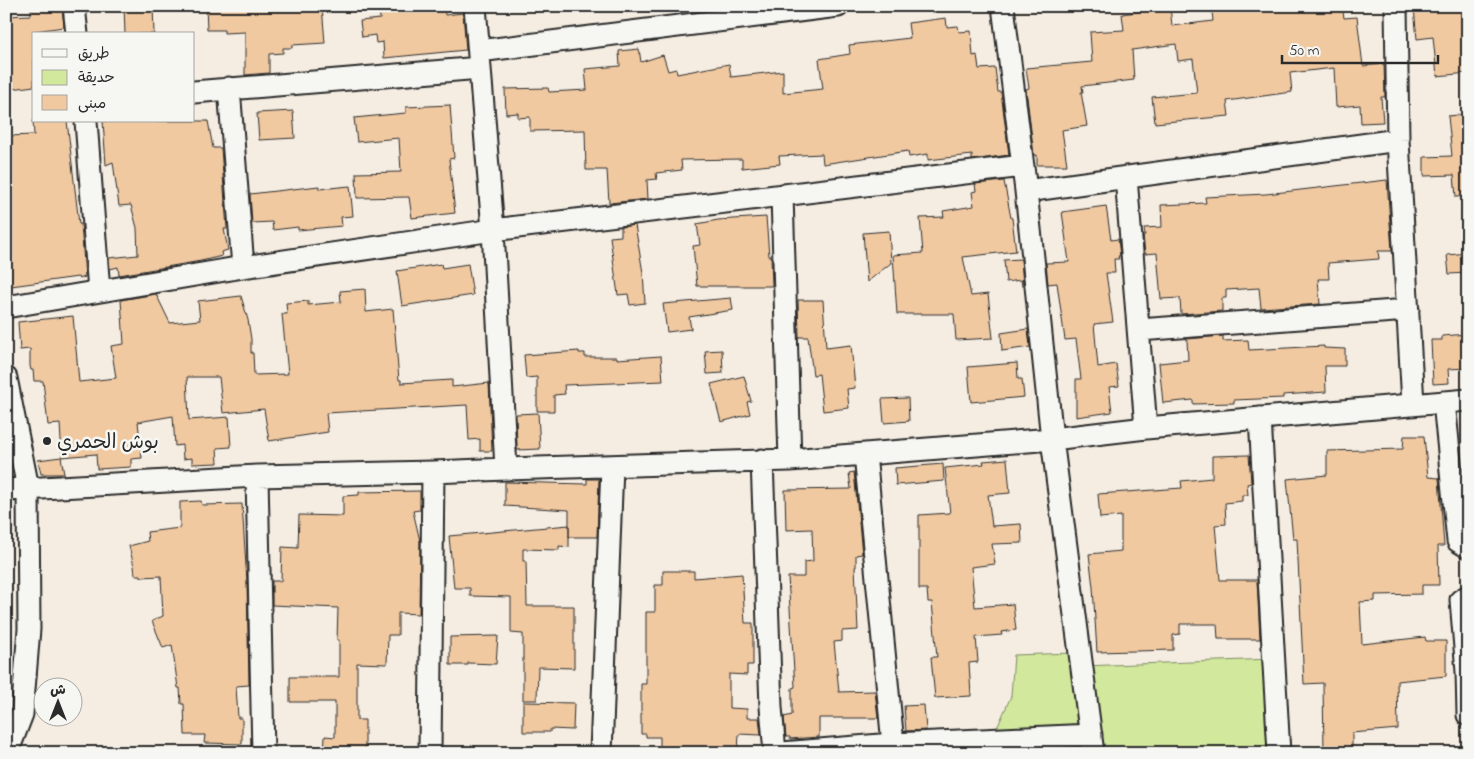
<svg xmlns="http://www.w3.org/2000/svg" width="1474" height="759" viewBox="0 0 1474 759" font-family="'Indie Flower','Playpen Sans Arabic',sans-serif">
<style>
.green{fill:#d1e89d;stroke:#7e8a64}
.building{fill:#f1c9a1;stroke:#2b2b2b}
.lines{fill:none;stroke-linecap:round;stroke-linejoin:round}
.minor-casing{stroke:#2b2b2b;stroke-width:25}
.minor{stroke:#f6f6f2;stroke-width:21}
.poi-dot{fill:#2b2b2b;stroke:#f6f6f2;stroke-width:2}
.labels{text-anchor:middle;stroke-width:5;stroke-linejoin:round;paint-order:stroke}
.poi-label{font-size:20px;fill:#2b2b2b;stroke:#f6f6f2;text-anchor:start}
</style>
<rect width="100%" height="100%" fill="#f5ede2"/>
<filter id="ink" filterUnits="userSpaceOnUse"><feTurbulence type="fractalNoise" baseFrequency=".02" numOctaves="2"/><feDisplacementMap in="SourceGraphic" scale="10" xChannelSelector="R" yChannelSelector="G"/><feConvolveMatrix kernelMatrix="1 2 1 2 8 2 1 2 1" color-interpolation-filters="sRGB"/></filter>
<g filter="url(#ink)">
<path class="green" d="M1073,653L1077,729L994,735L1011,696L1014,655Z
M1273,659L1278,753H1093L1082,666Z"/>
<path class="building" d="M124,6H153L154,34H125Z
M206,6H322L325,43L292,45V48H283V53L269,54V73L245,75V32L224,33V30H207Z
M379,6H444L445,15L463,13L466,50L384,58L383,42L376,43L375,35L362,37L360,21L380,19Z
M1149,6H1170L1172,26L1213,21L1212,11L1260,8V6H1342L1344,18L1357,17L1363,66L1384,64L1385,97H1381L1383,122L1361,123L1360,105L1336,107L1334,68L1290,73L1292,92L1227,101L1229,116L1155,123L1152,97L1197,93L1193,59L1178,61L1176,44L1132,50L1134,80L1082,86L1083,92H1081L1087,126L1062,130L1067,165H1037V155H1034L1026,89L1029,88L1026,68L1092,62L1090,32L1124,30L1122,14L1150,10Z
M1427,6H1462L1464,36H1468V73L1437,76L1433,37L1417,39L1414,8H1427Z
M62,7L64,27L35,31V34H34V86L12,89L9,72L6,73V16L31,15V9Z
M946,18L947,27L958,26L959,32L971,31L973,56L977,55L979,69L995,68L998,92H1001L1009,155L972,160V155L928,160V154L909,157L908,151L823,164L822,154L779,156L780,164L742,168V159L681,160L682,170L656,173L657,179L647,180L648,199L609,203L607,170H586L585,130L530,131V117L518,118V113L506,114L505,89L548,88L549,92L587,90L585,69L620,66L619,51L639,49L641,62L663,55L668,71L676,69L677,74L729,64L731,77L783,71V93L823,89L819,59L850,54L849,45L910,38L908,23Z
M450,105L454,158L449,159L455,213L412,218L409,197L357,198L356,173L401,172L399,138L357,142L354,118L406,113V107Z
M293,111L295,138L259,140L257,113Z
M1468,114V196L1456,197L1454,175L1424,176V157L1452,156L1448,116Z
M33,121H67L79,224H81L85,277L79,279L78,277L11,286L10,280H6V240H9L6,210V190H9L8,136L34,135Z
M103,121H208L213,148H221L227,229H224L228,250L221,252L222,256L201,261L119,275L118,267L110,269L109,258L138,255L137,228L131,205L119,206L113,162L106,165Z
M1387,180L1392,251H1378L1379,259L1328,263L1329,279H1318L1320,304L1261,308L1259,288L1226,290V298H1222V311L1181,314L1180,298L1161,299L1157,253L1145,254L1143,235H1145L1144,228L1162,227L1161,205L1206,203L1205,197L1266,194Z
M1004,181L1011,218H1012L1016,251L963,257L971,296L988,294L993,338L956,340L954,314H897L893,255L923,253L920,218L944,217L943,211L974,206L972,192L976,191L975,184Z
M319,186V189L350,186L353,216L341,217L342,226L298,230V227L273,230L272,222L252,223L250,194Z
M1106,206L1111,240L1118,239L1120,256H1118L1119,259H1114L1115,273H1106L1113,322L1094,324L1098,367L1116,364L1119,386L1109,387L1112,412L1076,417V379H1081L1076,339L1065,340L1057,283L1048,284L1046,263L1069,262L1062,212Z
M766,217L769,256H771L772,286H697L693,246L700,245L697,224L718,220Z
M635,225L643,273L645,303L630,305L628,294L618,295L610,237L621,236V227Z
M889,231L891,263L867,282L863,233Z
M1468,253V273L1449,274L1447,255Z
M1021,259L1023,286H1022L1021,280L1006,282L1004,260Z
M441,264L442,268L468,264L473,295L402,306L397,271Z
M365,289L366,312L393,309L399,380H401V383L452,380V387L489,383L492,451H480V439L469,440L467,405L326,413L328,432L269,441L264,409L223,413L219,377H187L189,420L229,417L231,447L217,448L218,463L192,464V458L183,459L182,445L175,446L173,416L138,422L142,458L131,459V467L97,469L96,454L62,457L60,424L48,425L43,381H34L33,370H31L30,366V349L20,350L18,322L73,316L79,382L116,378L111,346L124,344L121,300L156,294L170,323L200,320L198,301L241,296L248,320L251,339V353H253L254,375L288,374L282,314H287L286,303L308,301V305L341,302L340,291Z
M731,298L733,310L689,317L691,329L667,332L663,304Z
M798,300H823L826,348L851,345L855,388L847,389L849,408L823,411L819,374L813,375L808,337H799Z
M1028,329L1030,347L1002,351L1001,333Z
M1468,334V368L1448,369L1449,383L1433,384L1431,340H1442V336Z
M1223,336V341L1248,340L1249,350L1324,346V348L1345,349V366H1325L1326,392L1283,395V398L1234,400V403L1193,404V400L1163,403L1159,363L1188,360L1187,339Z
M722,350L723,373L707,374L705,351Z
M579,351V353H585V357H617V359L661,356L663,381L564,385L565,394L554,395V411H537V377L526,378L524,355Z
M1017,363L1018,379H1022L1024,397L971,402L968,367Z
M744,376L751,401L747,402L750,414L721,422L711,384Z
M908,398L909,421L884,423L882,399Z
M538,413L540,449L517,450L516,414Z
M1404,436H1424L1428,477L1439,478L1444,546H1438L1439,585H1422V594L1375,595V601L1360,602L1362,644L1425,637L1426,641H1446V676L1397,681L1398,729L1352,733V753H1324L1323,683L1304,684L1297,539H1293L1287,479L1327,475V451L1403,449Z
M1249,455L1251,483L1247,484L1248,495H1242V501L1225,503L1226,524L1215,525L1220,580H1257L1260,639H1218L1217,624H1180V634L1173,635V650L1097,652L1093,587L1089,554L1121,551V516L1100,518L1098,494L1182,488L1181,481L1212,478V456Z
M61,457L64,474H41L38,460Z
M1007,459L1010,493L988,495L992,526L1021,524L1022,543L992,544L995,564L971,567L975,607L1013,604L1016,630L1001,632L1002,635L976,637L978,662L969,663L971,696L935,698L931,657H937L932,602H928L927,589H919V515L950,513L945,468L984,464L983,461Z
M943,464L944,481L896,485L895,468Z
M854,472L862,554L856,555V567H855L858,630L842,631V641L834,642L839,692L875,691L878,718H819V737L790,739V737H786L784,717L792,715V688L795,687L788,577H804V562L813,561L812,529L786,530L785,490L851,489L849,473Z
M587,479H599L597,537H569V525V547L559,546V550L523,549V561H526L527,606H574V668L538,667L537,700H523V634L511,633V597L470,596V588H454L449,536L569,525V510L505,506V482L587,484Z
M420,491V510L413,511L420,541L419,614L398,613V635H388L387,664L357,663V720H365V753H324L325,736L335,737V702H290V677H339V640H337L338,608L272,605V581H281L282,547L298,548L299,515L343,516V496L359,495V492Z
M201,501L202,505L242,504L247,582L249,685L236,686L238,718H242V744L204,743L205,735H185L184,704H181L180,688H178L172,645L163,648L152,621L163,616L161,576L141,577V575H135L134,566L129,546L148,541L147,532L180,528V502Z
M663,571H694V578L742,574L745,623H753V665H747V675L729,674V708L747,709V718H759L761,735L739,734L738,753H660V737H646V734H641V684H646V612H655V585H663Z
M498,636L496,664L468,663V665H450V637Z
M523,702L574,703L573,730L550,729V732H523Z
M924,705L926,730L906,731L904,706Z"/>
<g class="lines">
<g class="minor-casing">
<path id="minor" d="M74,6L77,34
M475,6L493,230L506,469
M1003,6L1026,191L1052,439L1093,753
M1396,6L1398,140L1413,404
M479,51L838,6
M229,88L243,267
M194,92L480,68
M86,121L99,291
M1126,177L1146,428
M1026,191L1398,140
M782,195L790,460
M6,307L243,267L493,230L1023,166
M1139,330L1408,310
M6,378L28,488L29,629L22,714L7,753
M1444,402L1458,541L1468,547
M1260,418L1279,753
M865,454L893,744
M762,460L771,707L775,753
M257,476L263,753
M6,490L257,476L433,472L506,469L790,460L1052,439L1146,428L1468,400
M1468,596L1461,600L1467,672L1468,715
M430,753L433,472
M601,753L612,466
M782,753L893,744L1091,735"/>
</g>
<use href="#minor" class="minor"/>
</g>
</g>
<circle class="poi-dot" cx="47" cy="441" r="5"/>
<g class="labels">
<g class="poi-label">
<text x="57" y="448">بوش الحمري</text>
</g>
</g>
<rect width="1474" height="759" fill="none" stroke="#f6f6f2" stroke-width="25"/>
<rect x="12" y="12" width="1449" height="734" fill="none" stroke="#2b2b2b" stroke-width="2" filter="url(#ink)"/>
<rect x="32" y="32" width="162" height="90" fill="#f6f6f2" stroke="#a5a5a2"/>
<rect x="42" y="49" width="25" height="8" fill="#f6f6f2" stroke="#a5a5a2"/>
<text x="78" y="58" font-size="15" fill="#2b2b2b">طريق</text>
<rect x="42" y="70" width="25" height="15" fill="#d1e89d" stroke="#a5a5a2"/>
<text x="78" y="82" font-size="15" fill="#2b2b2b">حديقة</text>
<rect x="42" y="95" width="25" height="15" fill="#f1c9a1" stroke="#a5a5a2"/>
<text x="78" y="108" font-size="15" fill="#2b2b2b">مبنى</text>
<g transform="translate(58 702)"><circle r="24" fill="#f6f6f2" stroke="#a5a5a2"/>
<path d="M0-4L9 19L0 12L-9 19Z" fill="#2b2b2b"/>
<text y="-8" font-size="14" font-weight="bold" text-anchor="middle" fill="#2b2b2b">ش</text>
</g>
<path d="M1282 55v8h156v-8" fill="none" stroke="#2b2b2b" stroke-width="2.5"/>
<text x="1289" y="55" font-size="15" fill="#2b2b2b" stroke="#f6f6f2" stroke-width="4" paint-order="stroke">50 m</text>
</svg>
